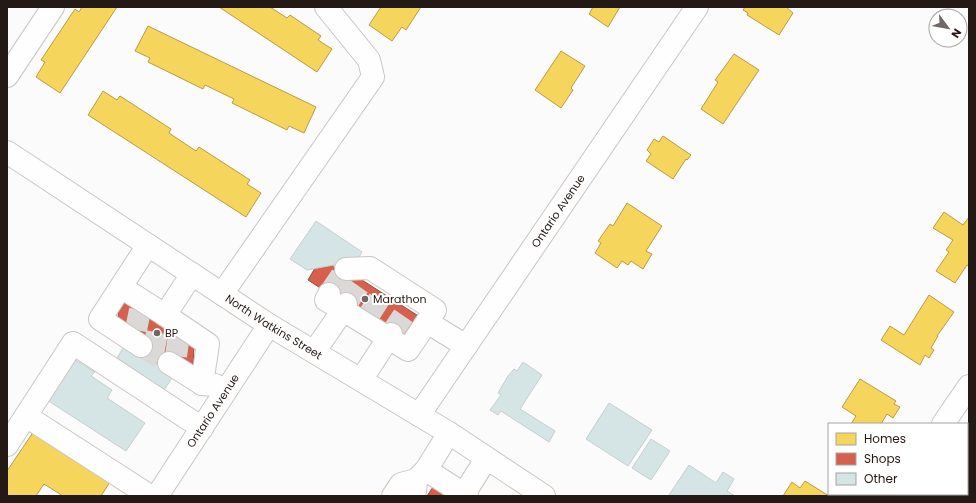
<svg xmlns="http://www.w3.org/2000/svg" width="976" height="503" viewBox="0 0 976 503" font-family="Poppins,sans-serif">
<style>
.homes{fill:#f6d55c;stroke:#b79d47}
.shops{fill:#d6604d;stroke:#a14b3c}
.building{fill:#d5e4e4;stroke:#c8cece}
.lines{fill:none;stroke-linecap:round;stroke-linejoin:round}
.minor-tunnel{stroke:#dbd9d8;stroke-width:22;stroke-dasharray:22 11;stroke-linecap:butt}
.minor-casing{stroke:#cbc6c3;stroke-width:24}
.major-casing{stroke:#cbc6c3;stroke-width:24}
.minor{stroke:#fefefe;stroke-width:22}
.major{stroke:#fefefe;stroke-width:22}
.poi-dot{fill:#6f6866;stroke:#fff;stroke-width:1.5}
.labels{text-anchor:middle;stroke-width:4;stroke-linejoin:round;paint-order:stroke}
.street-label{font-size:11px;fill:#241915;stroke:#fff}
.poi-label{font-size:11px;fill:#241915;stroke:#fff;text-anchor:start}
</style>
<rect width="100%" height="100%" fill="#fbfbfb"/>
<path class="homes" d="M82,7H117L60,93L36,77L45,62L41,60L75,9L79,12Z
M219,7H270L287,18L290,15L321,36L318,40L332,49L317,72Z
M381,7H421L406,30L402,27L392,41L369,25Z
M593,7H620L608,27L589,14Z
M745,7H786L793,13L779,35L747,15L748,13L743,10Z
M148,26L316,107L304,133L289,126L287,130L232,103L234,99L205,85L203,89L148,62L150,58L135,51Z
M561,51L585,66L571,88L573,90L561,108L535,90Z
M734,54L759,70L723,124L701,109L718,82L715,80Z
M103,91L117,100L120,96L171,129L169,133L196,151L199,147L250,180L247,184L261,193L246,217L88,115Z
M663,136L691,155L687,160L686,159L673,179L646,161L651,154L647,150L654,139L659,142Z
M627,203L662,226L646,251L652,254L643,269L631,261L628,265L622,261L617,268L595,253L601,243L598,241L610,224L613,226Z
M944,212L963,225L969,217V266L967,265L955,283L936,271L949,252L946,250L953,240L933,228Z
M929,295L954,312L937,336H938L931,348L934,350L929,358L925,355L920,365L881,340L890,326L904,335Z
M860,379L896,401L894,404L900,407L893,418L887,414L881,424H851L856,416L842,407Z
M34,431L110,482L101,496H63L44,484L36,496H7V471Z
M805,481L829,496H783L792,482L800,488Z"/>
<path class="shops" d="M334,265V267L340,266L420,317L404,342L308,280L315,268Z
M119,297L194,345L193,367L163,372L135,354L118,319Z
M433,487L448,496H427Z"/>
<path class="building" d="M316,221L362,252L357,260L340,266L334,267V265L307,270L290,259Z
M126,343L174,375L164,390L117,358Z
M74,359L95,372L91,376L112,390L107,398L145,423L126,451L47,400Z
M523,362L542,375L520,409L555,431L549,442L501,411L498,415L490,410L501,395L498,393L508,376L514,369L517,371Z
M609,403L652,430L628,466L586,439Z
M651,439L670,451L651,480L632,468Z
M689,465L716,483L723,472L734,479L727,491L735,496H671L669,495Z"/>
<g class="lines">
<path class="minor-tunnel" d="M329,294L346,269
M346,304L363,280
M367,318L383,293
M136,330L140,310
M391,334L408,309
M141,346L169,363
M153,354L159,322
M176,356L179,335"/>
<g class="minor-casing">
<g id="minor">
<path d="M7,76L53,7"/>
<path d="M192,274L165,315L208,344L202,384"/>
<path d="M121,287L165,315"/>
<path d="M222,294L373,77L369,60L326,7"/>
<path d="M329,294L326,300L343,310L346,304"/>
<path d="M427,322L466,346"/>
<path d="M141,346L100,319L148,245"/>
<path d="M314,352L343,310L408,350L435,310L370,268L346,269"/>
<path d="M169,363L202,384L215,385"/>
<path d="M361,380L391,334"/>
<path id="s1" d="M419,415L697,7"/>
<path d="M26,416L150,496"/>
<path d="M7,445L73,343L202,428"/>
<path d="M426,470L467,496"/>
<path d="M464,494L486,459"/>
<path id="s2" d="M157,496L269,325"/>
<path d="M393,496L401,484L416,480"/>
<path d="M412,496L415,492L416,480L426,470L449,433"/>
</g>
</g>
<g class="major-casing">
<g id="major">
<path id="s3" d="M7,152L269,325L449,433L544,496"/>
<path d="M943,424L969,386"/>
<path d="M895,496L896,494"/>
</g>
</g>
<use href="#minor" class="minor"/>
<use href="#major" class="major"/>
</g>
<g class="poi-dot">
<circle cx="365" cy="299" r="4"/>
<circle cx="157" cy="333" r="4"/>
</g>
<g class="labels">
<g class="street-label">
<text dy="4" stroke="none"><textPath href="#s1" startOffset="247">Ontario Avenue</textPath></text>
<text dy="4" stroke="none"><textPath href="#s3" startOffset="319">North Watkins Street</textPath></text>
<text dy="4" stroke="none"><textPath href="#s2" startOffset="102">Ontario Avenue</textPath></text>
</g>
<g class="poi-label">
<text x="373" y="303">Marathon</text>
<text x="165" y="337">BP</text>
</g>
</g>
<rect width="976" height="503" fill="none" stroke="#241915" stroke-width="16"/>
<rect x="828" y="423" width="140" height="72" fill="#ffffff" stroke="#a7a3a1"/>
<rect x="836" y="433" width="20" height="12" fill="#f6d55c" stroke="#a7a3a1"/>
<text x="864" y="443" font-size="12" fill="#241915">Homes</text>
<rect x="836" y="453" width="20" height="12" fill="#d6604d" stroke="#a7a3a1"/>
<text x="864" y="463" font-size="12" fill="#241915">Shops</text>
<rect x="836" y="473" width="20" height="12" fill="#d5e4e4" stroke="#a7a3a1"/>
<text x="864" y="483" font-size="12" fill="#241915">Other</text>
<g transform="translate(948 28) rotate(122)"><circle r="19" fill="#ffffff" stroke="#a7a3a1"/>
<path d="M0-3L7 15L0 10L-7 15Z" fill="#6f6866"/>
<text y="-6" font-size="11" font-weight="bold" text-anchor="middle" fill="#241915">N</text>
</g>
</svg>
